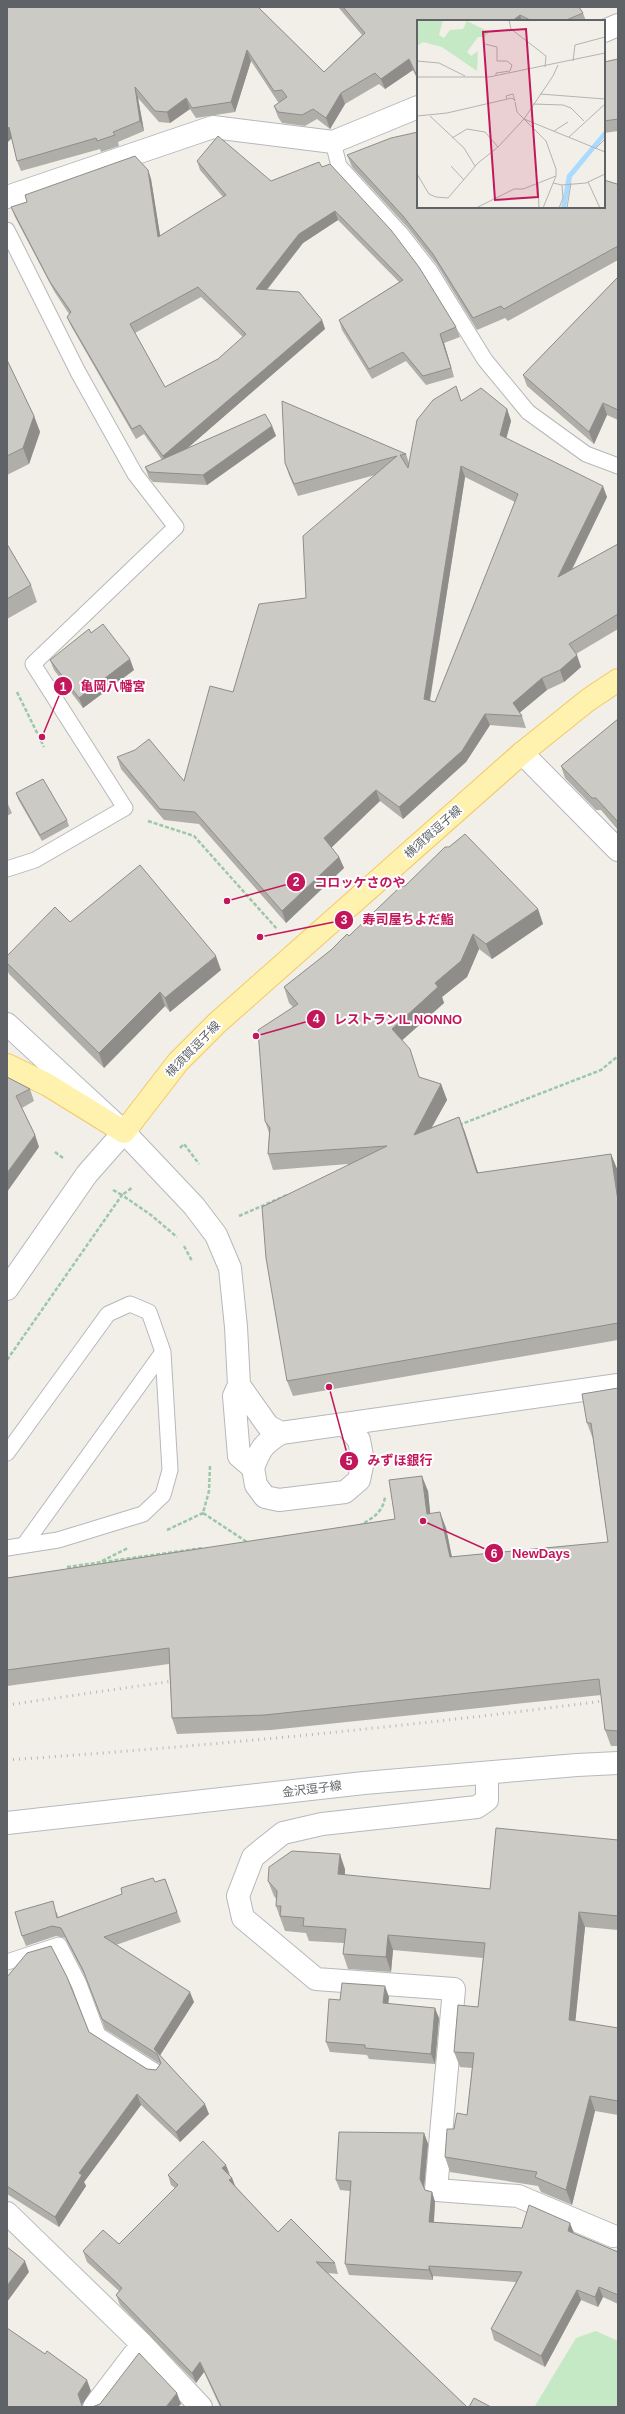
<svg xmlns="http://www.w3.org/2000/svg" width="625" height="2414" viewBox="0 0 625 2414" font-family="Helvetica,'Noto Sans JP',sans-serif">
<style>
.green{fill:#c5e8c5}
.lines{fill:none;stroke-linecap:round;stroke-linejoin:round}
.service-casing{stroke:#b5b8bc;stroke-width:17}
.minor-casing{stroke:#b5b8bc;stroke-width:24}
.tertiary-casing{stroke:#b5b8bc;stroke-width:24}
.secondary-casing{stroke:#b6babf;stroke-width:24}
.primary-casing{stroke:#f2c960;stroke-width:24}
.path{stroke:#9cc7a9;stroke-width:2.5;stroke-dasharray:4 2;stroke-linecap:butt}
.service{stroke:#fff;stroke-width:15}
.minor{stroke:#fff;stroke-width:22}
.tertiary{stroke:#fff;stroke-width:22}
.secondary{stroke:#fff;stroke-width:22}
.primary{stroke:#fff2af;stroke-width:22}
.rail{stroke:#b6b7b8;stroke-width:3;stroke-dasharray:1 5;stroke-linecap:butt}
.wall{fill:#afaea9;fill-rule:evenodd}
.shaded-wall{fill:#8f8d8a}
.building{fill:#cccac5;stroke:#8f8d8a;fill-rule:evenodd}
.labels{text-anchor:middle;stroke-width:4;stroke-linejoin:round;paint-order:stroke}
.street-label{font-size:12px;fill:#5f6368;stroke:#fff}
.inset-road{fill:none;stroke:#b3b3b1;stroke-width:1}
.view{fill:#c2185b;fill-opacity:0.15;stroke:#c2185b;stroke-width:2}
.inset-edge{fill:none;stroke:#5f6368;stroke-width:2}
.leader{fill:none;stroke:#c2185b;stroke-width:1.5}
.callout-dot{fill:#c2185b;stroke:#fff;stroke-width:1.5}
.mark-label{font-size:12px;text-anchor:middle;font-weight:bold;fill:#fff}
.callout-label{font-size:13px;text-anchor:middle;font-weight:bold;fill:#c2185b;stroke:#fff;stroke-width:4;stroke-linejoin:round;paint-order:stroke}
</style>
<rect width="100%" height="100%" fill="#f1efe8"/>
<path class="green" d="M596,2331L618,2341V2407L535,2406L576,2338Z"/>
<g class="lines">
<g class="service-casing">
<path id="service" d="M333,142L339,166L401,234L430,271L485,360L528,412L586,454L618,466
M7,230L78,372L135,474L176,527L33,664L125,808L35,860L7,869
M7,1453L108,1314L130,1304L149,1312L163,1352L170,1470L163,1495L143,1514L58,1540L7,1548
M24,1545L163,1352
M7,1962L59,1945L79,1984L98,2035L156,2072"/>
</g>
<g class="minor-casing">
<path id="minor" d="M604,31L618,25
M7,197L213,127L333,142L418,107
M522,753L618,850
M124,1132L194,1206L216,1235L230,1268L236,1327L239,1385
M345,1425L359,1440L363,1461L359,1480L345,1492L279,1500L265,1497L256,1485L253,1468L239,1456L234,1396L239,1385L268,1426L281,1433L618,1385
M253,1468C260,1449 263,1444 281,1433
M487,1774V1800L477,1807L322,1824L283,1833L253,1857L238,1896L243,1918L316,1979L454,1989L436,2190L518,2196L613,2236
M7,2213L142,2344L201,2407
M94,2407L142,2344"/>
</g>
<g class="tertiary-casing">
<path id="tertiary" d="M7,1024L124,1132L87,1174L7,1289"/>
</g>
<g class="secondary-casing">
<path id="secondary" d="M7,1823L364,1783L577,1765L618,1763"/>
</g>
<g class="primary-casing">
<path id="primary" d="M7,1065L48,1085L124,1132L178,1062L217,1023L522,753L588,700L618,680"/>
</g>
<path class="path" d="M17,692L44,747
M148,821L194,836L277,929
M459,1125L601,1070L618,1056
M180,1148L184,1144L199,1164
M55,1152L63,1158
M113,1190L122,1195L133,1187
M239,1216L287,1195
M184,1246L192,1261
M7,1360L122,1195L151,1215L177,1237
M210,1466L209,1491L203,1513L247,1542L245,1543
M359,1526C371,1519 383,1513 385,1497
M167,1530L203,1513
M102,1561L128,1548
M67,1567L203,1548"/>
<use href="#service" class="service"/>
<use href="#minor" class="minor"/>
<use href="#tertiary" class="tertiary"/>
<use href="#secondary" class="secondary"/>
<use href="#primary" class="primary"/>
<path class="rail" d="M7,1705L180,1680
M7,1760C211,1746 415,1726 618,1699"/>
</g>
<path class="wall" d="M7,7H258L324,72L362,35L338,7H579L583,13L586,21H418V81L413,70L385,89L379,84L345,104L330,129L317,119L305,126L282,123L278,117L274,106L281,102H278L251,61L235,112L196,118L190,109L170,123L159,122L138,98L144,131L118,142L119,146L101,152L100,149L21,171L17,161L12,138Z
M618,59V131L604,133V62Z
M347,155L418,207L618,185V260L508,321L505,318L477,330L437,265L408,228L352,167Z
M197,161L271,181L322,167L456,327L460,337L444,343L454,377L426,385L406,361L372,379L342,330L339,320L399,282L338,220L303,243L267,290L322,320L325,329L186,449L272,426L276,436L207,485L153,482L149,478L145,467L162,460L144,434L136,439L71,326L67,317L69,314L54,291L15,217L11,207L148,170L151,179L160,236L223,197L200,170ZM201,297L243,337L218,359L165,387L135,333Z
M618,277V420L607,415L594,444L527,386L523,375Z
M7,360L34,416L40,432L29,464L7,475Z
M461,400L507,409L511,421L506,438L607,497L572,570L618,544V629L576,654L581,667L564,682L547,690L519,712L522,716L526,728L490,725L466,762L403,819L380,801L331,847L339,857L344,868L286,923L199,824L164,820L121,769L117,757L184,781L233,692L306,598L375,475L298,496L289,475L285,463L406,454L409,463ZM465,477L515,502L435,702L430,701Z
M7,544L31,585L37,602L7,619Z
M91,633L134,670L83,708L54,670L50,660Z
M618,719V830L601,810H596L565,778L561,766Z
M16,793L67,820L69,826L42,841L18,799Z
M7,802L12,813L7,816Z
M538,909L543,924L492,959L479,949L467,977L442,997L444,1003L402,1040L419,1077L441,1084L447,1100L432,1127L459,1117L478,1173L611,1154L617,1169L618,1179V1340L293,1396L287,1381L348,1164L273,1170L268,1154L269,1133L265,1121L293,1007L289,1003L284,987L349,936Z
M70,922L221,970L170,1012L165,1006L104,1068L9,974L7,969V956Z
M7,1077L30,1089L34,1101L22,1108L35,1135L39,1147Z
M618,1388V1746H611L605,1730L601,1695L271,1730L177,1734L172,1718L169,1664L7,1686V1578L395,1519L428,1491L430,1514L446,1528L452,1557L608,1542L593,1439L587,1423Z
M618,1840V1930L585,1927L575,2021L618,2028V2115L595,2111L572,2205L541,2192L538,2186L450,2172L445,2157L454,2129L467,2115L472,2068L460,2067L454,2052L478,2007L483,1958L393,1950L391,1972L348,1969L343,1954L344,1943L309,1941L306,1933L285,1931L276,1906L277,1900L274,1896L268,1881L345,1869V1875L490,1889Z
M165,1879L181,1922L116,1945L194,2002L160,2055L209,2114L180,2142L141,2105L84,2182L86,2186L59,2227L7,2194V1977L89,2032L147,2069L156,2070L160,2064L105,2029L87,1980L65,1938L56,1936L26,1946L22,1936L57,1912L58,1917Z
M389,1997L388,2004L439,2018L435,2064L369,2059L367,2055L330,2052L326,2042L340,2000Z
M424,2133L428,2144L424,2187L425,2190L432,2192L435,2202L434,2222L574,2233L618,2252V2304L603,2297L598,2307L581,2300L545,2367L494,2340L491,2329L516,2282L433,2276V2280L349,2275L345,2264L350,2191L340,2190L336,2180Z
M168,2175H229L232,2178L235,2186L278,2232L335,2263L338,2274L328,2273L467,2407H220L204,2372L196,2383L120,2305L116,2295L119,2291L87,2262L83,2251L119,2244L175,2188L171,2185Z"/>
<path class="shaded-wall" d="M520,15L522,21H512Z
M247,50L251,61L235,112L231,102Z
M409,59L413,70L385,89L381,79Z
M135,87L138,98L144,131L140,121Z
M341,93L345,104L330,129L326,118Z
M186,98L190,109L170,123L167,112Z
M9,127L13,137L7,143V129Z
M148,170L151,179L162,247L158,237Z
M335,211L338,220L303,243L260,298L256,289L299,234Z
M322,320L325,329L167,466L163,456Z
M440,334L444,343L454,377L451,368Z
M603,403L607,415L594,444L589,432Z
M507,409L511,421L504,447L500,435Z
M34,416L40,432L29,464L23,448Z
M272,426L276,436L207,485L203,475Z
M461,466L465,477L428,711L424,699Z
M603,486L607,497L562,589L558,577Z
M577,655L581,667L564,682L560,670Z
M130,659L134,670L83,708L79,698Z
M542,678L547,690L517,715L513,703Z
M485,714L490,725L466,762L403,819L399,807Z
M376,790L380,801L329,850L324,838Z
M339,857L344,868L286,923L282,911Z
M538,909L543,924L492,959L486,944Z
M473,934L479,949L467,977L442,997L444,1003L398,1044L392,1029L435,983Z
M216,956L221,970L170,1012L165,998Z
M160,992L165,1006L104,1068L99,1053Z
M441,1084L447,1100L419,1150L414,1135Z
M459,1117L465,1132L483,1188L477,1173Z
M35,1135L39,1147L7,1192V1173Z
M611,1154L617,1169L618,1179V1201Z
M422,1476L428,1491L432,1530L427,1514Z
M440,1512L446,1528L455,1573L450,1557Z
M340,1854L345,1869L344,1889L338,1874Z
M579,1912L585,1927L574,2035L569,2020Z
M388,1935L393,1950L391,1972L386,1957Z
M385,1986L389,1997L387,2014L383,2003Z
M190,1992L194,2002L159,2057L154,2049Z
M435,2008L439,2018L435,2064L431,2054Z
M137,2094L141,2105L84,2182L86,2186L59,2227L55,2217L79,2173Z
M590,2096L595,2111L572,2205L566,2190Z
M205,2104L209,2114L180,2142L176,2132Z
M424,2133L428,2144L424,2189L420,2179Z
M226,2165L230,2175L222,2168Z
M232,2178L236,2188L229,2180Z
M432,2192L435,2202L433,2232L429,2222Z
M570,2223L574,2233L568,2231Z
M25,2261L29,2272L7,2302V2286Z
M429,2266L433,2276V2280L429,2270Z
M599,2287L603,2297L598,2307L595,2297Z
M577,2290L581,2300L545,2367L541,2356Z
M200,2362L204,2372L196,2383L192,2373Z
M87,2380L91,2391L82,2405L78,2394Z
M177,2393L181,2404L178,2407H166Z"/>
<path class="building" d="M7,7H258L324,72L365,33L343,7H579L583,13L564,21H532L520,15L512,21H418V73L416,74L409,59L381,79L375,73L341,93L326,118L313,109L302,115L278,112L274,106L287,97L282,90L274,91L247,50L231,102L192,108L186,98L167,112L155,111L135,87L140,121L113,132L115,135L97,141L96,138L17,161L9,127L7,129Z
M618,59V119L604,121V62Z
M418,132V207H604V180L617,184L618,185V246L504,309L501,306L473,318L433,254L403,216L347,155L391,138Z
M218,136L271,181L319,162L322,167L330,164L391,230L419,267L456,327L440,334L451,368L423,376L403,352L369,369L339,320L403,280L335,211L299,234L256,289L299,292L322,320L163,456L140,425L132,429L67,317L71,312L50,282L11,207L27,202L25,195L135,156L148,170L158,237L226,195L197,161ZM198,287L246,334L218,359L165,387L130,324Z
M618,277V410L603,403L589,432L523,375Z
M7,360L34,416L23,448L7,456Z
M456,386L461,401L481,388L507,409L500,435L603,486L558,577L618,544V614L569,644L577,655L560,670L542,678L513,703L522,716L485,714L462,751L399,807L376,790L324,838L339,857L282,911L195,812L160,809L117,757L135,750L149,739L184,781L210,686L233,692L259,604L306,598L303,536L397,456L294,484L285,463L282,401L406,454L400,455L408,468L417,420L433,400ZM461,466L518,494L435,702L424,699Z
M265,414L272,426L203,475L149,472L145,467Z
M7,544L31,585L7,599Z
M103,624L130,659L79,698L50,660L89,629L91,633Z
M618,719V822L596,798H592L561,766Z
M43,779L67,820L40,835L16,793Z
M465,834L538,909L486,944L473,934L461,961L435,983L438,987L392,1029L410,1049L419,1077L441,1084L414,1135L459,1117L477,1173L611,1154L618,1201V1323L287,1381L266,1258L262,1207L387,1146L268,1154L270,1128L265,1121L258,1030L298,1004L284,987L331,950L347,934L349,936L401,886H405L445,847H449Z
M140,865L216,956L165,998L160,992L99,1053L7,963V956L55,907L70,922Z
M7,1077L30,1089L16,1096L35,1135L7,1173Z
M618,1388V1731L605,1730L599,1679L265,1715L172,1718L169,1648L7,1670V1578L395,1519L389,1480L422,1476L427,1514L440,1512L450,1557L608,1542L591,1423H587L582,1394Z
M496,1828L618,1840V1916L579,1912L569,2020L618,2028V2101L590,2096L566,2190L535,2177L537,2172L445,2157L447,2129H454L457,2113L467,2115L474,2053L454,2052L458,2005L478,2007L485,1943L388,1935L386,1957L343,1954L346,1929L303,1926L304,1918L280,1916L281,1906H276L277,1891L268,1881L269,1867L292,1851L340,1854L338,1874L490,1889Z
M153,1878L155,1882L165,1879L177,1912L104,1937L190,1992L154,2049L205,2104L176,2132L137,2094L79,2173L82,2175L55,2217L7,2186V1977L27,1953L51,1946L67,1977L89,2032L147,2069L156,2070L161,2063L157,2054L102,2019L83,1970L61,1928L52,1926L22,1936L15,1912L53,1901L57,1918L122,1894L121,1888Z
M342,1983L385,1986L383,2003L435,2008L431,2054L365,2048V2045L326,2042L329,1999L340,2000Z
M339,2132L424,2133L420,2179L425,2190L432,2192L429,2222L522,2228L529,2205L570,2223L568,2231L618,2252V2295L599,2287L595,2297L577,2290L541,2356L491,2329L522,2272L429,2266V2270L345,2264L351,2181L336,2180Z
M203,2141L226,2165L222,2168L232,2178L229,2180L278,2232L291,2219L335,2263L316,2262L467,2407H222L221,2406L200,2362L192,2373L116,2295L122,2288L83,2251L103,2230L119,2244L178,2185L168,2175Z
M7,2247L25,2261L7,2286Z
M7,2328L45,2354L47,2351L87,2380L78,2394L82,2406L85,2407H7Z
M139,2353L177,2393L166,2407H92L100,2404Z
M474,2398L491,2407H469Z"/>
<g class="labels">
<g class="street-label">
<text transform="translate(433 832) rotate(-42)" y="4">横須賀逗子線</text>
<text transform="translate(193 1049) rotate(-46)" y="4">横須賀逗子線</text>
<text transform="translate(312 1789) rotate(-7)" y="4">金沢逗子線</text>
</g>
</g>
<g transform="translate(417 20)">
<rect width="188" height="188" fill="#f1efe8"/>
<path d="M0,0H26L22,15L27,18L33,10L46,9L50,1L72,12L68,17H61L50,32L54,36L61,31L60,51L25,27L6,22L0,26Z" fill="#c5e8c5"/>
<path d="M188,110V117L155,157L149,188H144L150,155Z" fill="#aadaff"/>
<path class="inset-road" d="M92,0L94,9L129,36L128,47M68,24L80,27V41H90L95,45L93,51L79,53V56M0,41L22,43L48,56M156,41L158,25L188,17M0,57H72L188,33M123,74L188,79M98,82L100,92L129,121L139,149V156L126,188M116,84L146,85L154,88L167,101M0,96L30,93L95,78L98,81L96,74L89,76L90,79M13,96L47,128L58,146M107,99L136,56L141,45M137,111L151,102M152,117L188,84M35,118L50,109L68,112L81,127M179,128L188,119M34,146L47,160M0,154L12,174L19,177L31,178M171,162L183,188M121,163L122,188M136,163L145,165L169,163L188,154M31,178L61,143L81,127L107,99L188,132M59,188L97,169H106L139,156M142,188L146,178L145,165M150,188L154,163"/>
<path class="view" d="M109,9L121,177L78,180L66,12Z"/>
<rect width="188" height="188" class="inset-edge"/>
</g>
<path class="leader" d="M42 737L63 686M227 901L296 882M260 937L344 920M256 1036L316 1019M329 1387L349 1461M423 1521L494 1553"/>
<g class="callout-dot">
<circle cx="42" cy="737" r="4"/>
<circle cx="227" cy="901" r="4"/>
<circle cx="260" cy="937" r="4"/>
<circle cx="256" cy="1036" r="4"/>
<circle cx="329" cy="1387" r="4"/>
<circle cx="423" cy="1521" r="4"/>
<circle cx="63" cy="686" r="10"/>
<circle cx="296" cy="882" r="10"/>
<circle cx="344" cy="920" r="10"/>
<circle cx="316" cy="1019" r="10"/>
<circle cx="349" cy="1461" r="10"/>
<circle cx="494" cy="1553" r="10"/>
</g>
<g class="mark-label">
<text x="63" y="691">1</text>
<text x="296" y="886">2</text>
<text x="344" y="924">3</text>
<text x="316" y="1023">4</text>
<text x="349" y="1465">5</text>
<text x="494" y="1558">6</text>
</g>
<g class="callout-label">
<text x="113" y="691">亀岡八幡宮</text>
<text x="360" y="887">コロッケさのや</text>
<text x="408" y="924">寿司屋ちよだ鮨</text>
<text x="398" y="1024">レストランIL NONNO</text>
<text x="400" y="1465">みずほ銀行</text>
<text x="541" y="1558">NewDays</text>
</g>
<rect width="625" height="2414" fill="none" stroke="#5f6368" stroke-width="16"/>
</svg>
